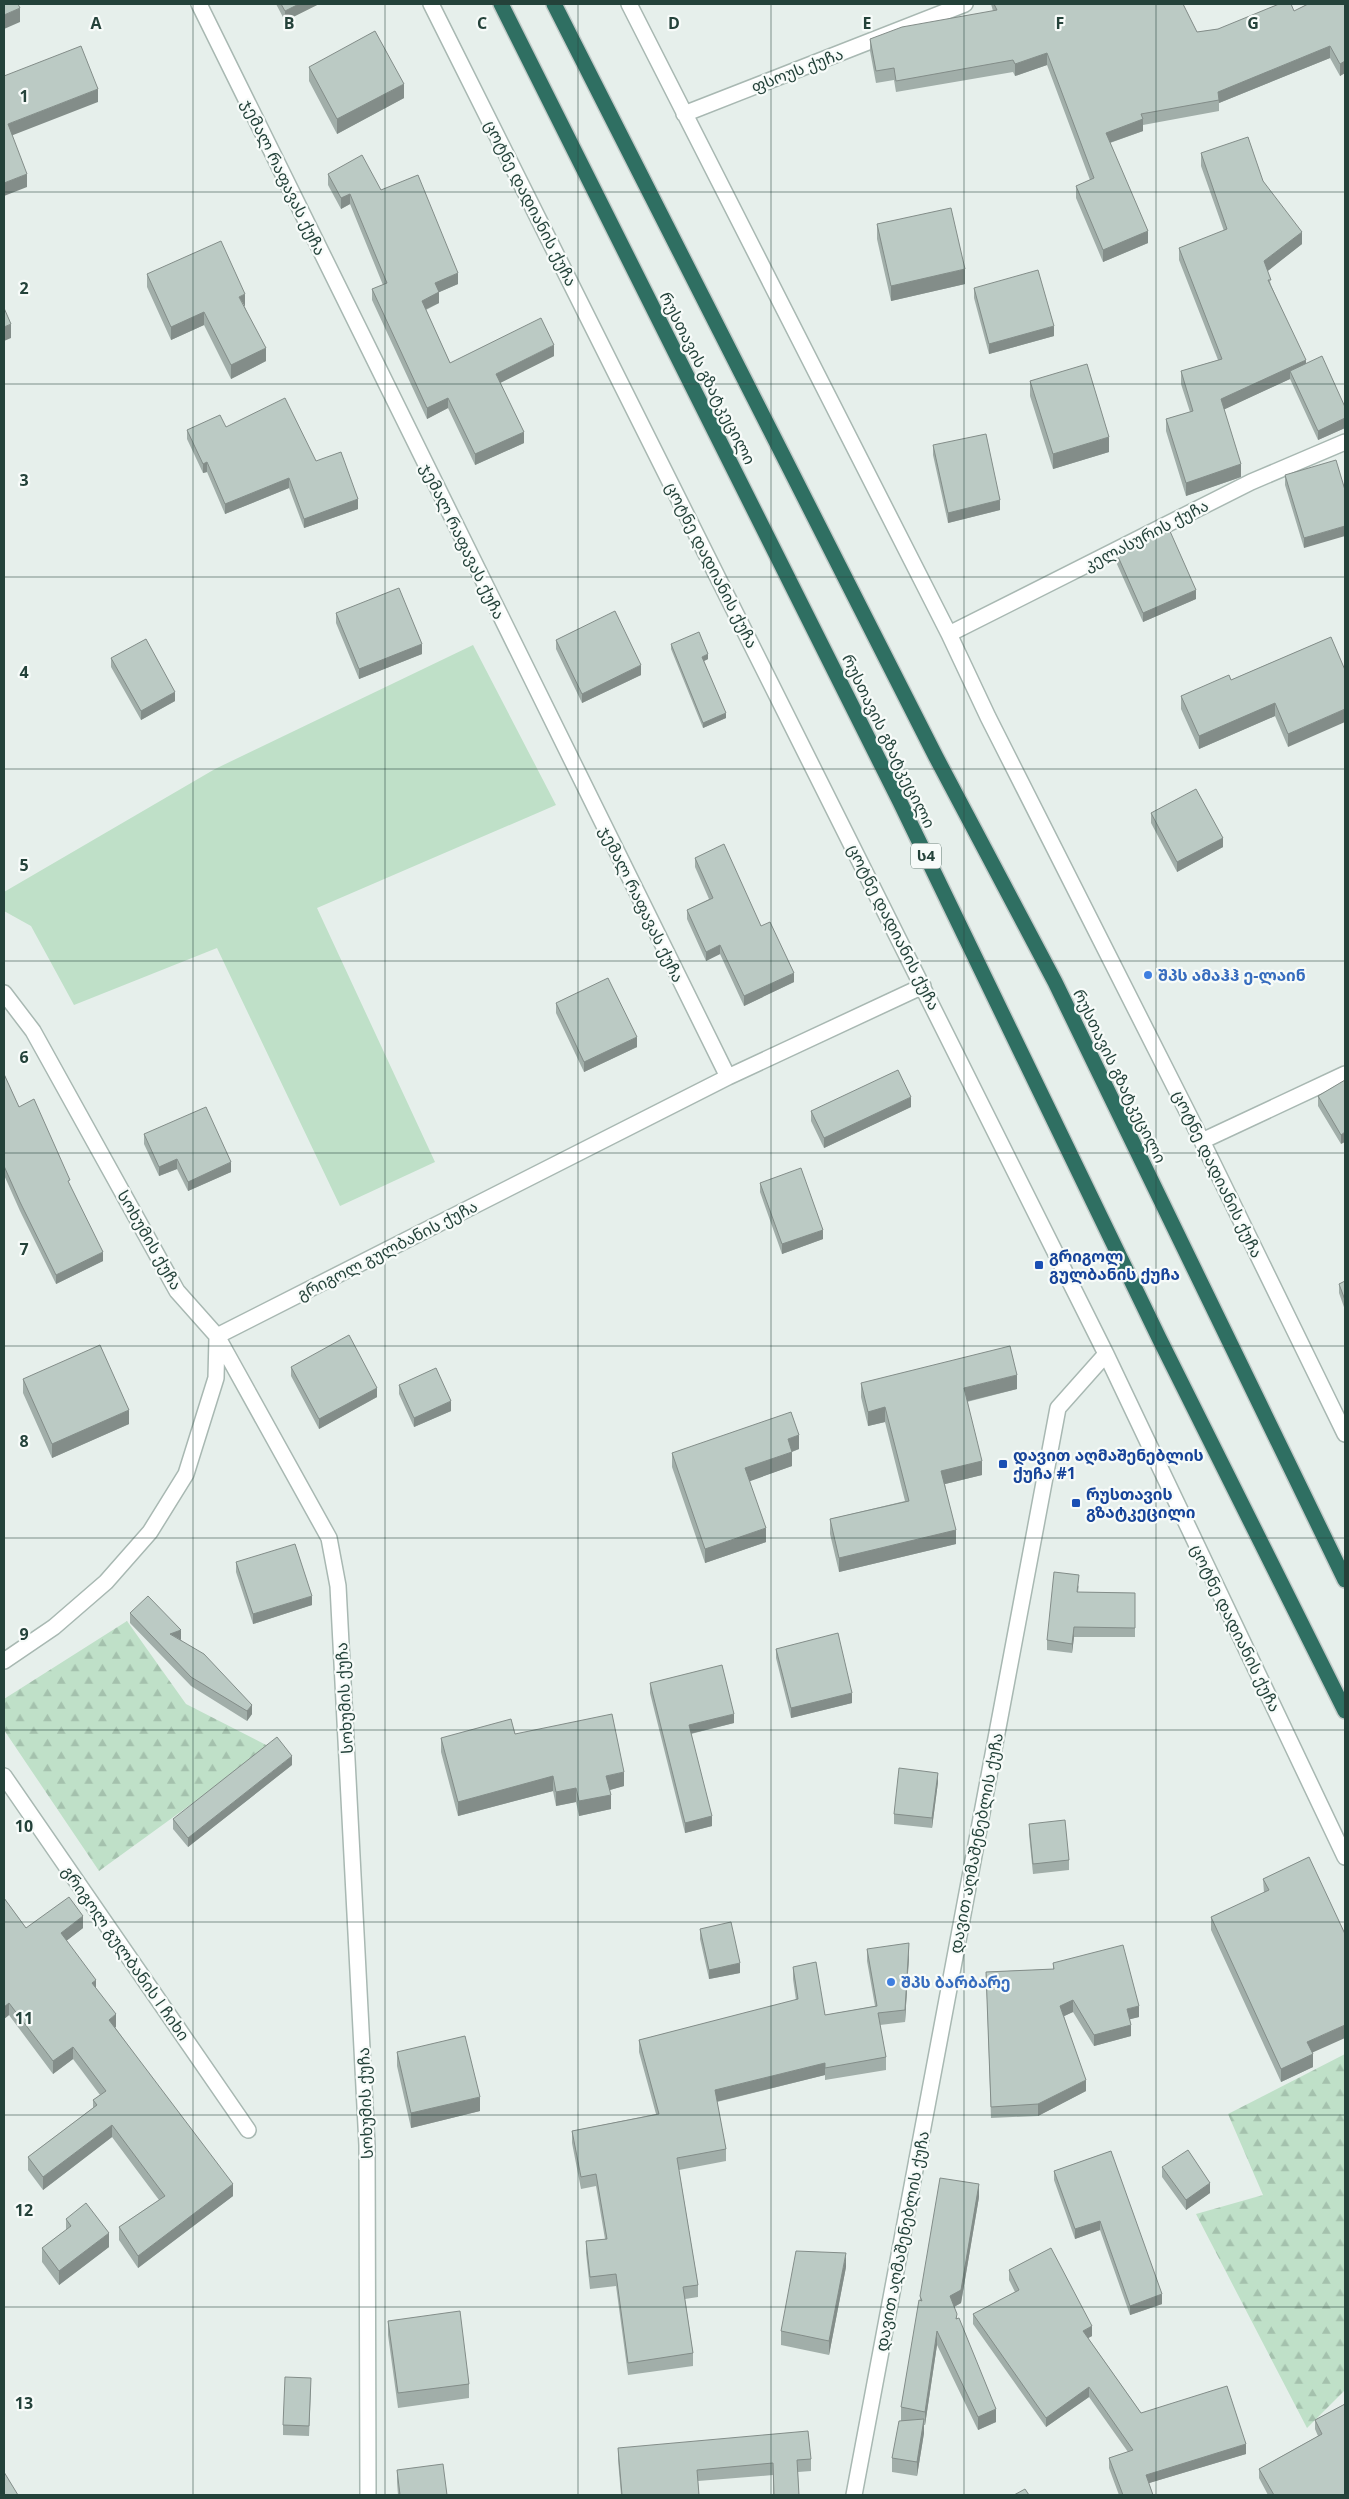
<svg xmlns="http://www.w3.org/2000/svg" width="1349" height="2499" viewBox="0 0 1349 2499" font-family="'Open Sans','Noto Sans Georgian',sans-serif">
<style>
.grass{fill:#bfe0c8}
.forest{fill:url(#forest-firs)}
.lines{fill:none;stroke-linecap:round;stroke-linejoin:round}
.minor-casing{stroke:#a8b8b2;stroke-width:18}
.highway-casing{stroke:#c2cac8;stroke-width:18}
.minor{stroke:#fff;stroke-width:15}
.highway{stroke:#2f6f62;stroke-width:15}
.wall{fill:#a1aea9}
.shaded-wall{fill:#838d89}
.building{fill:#bbcac4;stroke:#838d89}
.grid{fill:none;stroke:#24423a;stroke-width:1;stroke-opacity:0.55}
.shop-dot{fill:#3f7fe0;stroke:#f7fbf9;stroke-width:2}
.transit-dot{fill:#1a4fb4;stroke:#f7fbf9;stroke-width:2}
.labels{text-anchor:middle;stroke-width:4.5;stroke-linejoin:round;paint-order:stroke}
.shield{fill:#f7fbf9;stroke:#637a73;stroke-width:1}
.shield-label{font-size:15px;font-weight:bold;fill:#24423a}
.street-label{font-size:16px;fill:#24423a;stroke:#f7fbf9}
.shop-label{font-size:16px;font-weight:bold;fill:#366cbe;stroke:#f7fbf9;text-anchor:start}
.transit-label{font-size:16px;font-weight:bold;fill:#164399;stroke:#f7fbf9;text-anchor:start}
.grid-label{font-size:16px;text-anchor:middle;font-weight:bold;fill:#24423a;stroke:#f7fbf9;stroke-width:4.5;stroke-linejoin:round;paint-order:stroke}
</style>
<defs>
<pattern id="forest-firs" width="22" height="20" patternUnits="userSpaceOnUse" patternTransform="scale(1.25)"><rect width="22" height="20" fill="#bfe0c8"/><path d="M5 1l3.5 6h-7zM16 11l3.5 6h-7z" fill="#a4c1ad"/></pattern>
</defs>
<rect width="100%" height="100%" fill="#e6efeb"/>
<path class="grass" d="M473,645L556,805L317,908L435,1162L340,1206L217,948L74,1005L31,926L4,911V892L215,769Z"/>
<path class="forest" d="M127,1621L186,1704L270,1747L99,1871L4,1730V1699Z
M1345,2054V2390L1307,2428L1196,2214L1263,2195L1228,2114Z"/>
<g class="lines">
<g class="minor-casing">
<path id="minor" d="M199,4L728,1077
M431,4L1106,1354L1345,1857
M629,4L949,634L988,717L1202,1141L1345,1434
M684,114L965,4
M949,634L1251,482L1345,442
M4,993L33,1031L177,1291L217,1336L329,1538L338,1586L367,2145L368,2495
M1202,1141L1345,1074
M217,1336L728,1077L923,986
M4,1661L54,1627L106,1582L150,1532L186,1474L216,1378L217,1337
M4,1776L248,2130
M854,2495L1058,1408L1106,1354"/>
</g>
<g class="highway-casing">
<path id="highway" d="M501,4L900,802L1159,1338L1345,1711
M554,4L936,757L1055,982L1345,1580"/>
</g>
<use href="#minor" class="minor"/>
<use href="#highway" class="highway"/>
</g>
<path class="wall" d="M276,4H319L285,21Z
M991,4H1183L1197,32L1218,29L1294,11L1345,4V73L1340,76L1330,58L1219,103V111L1143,125V131L1110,143L1148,243L1103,262L1076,198V186L1090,180L1047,65L1015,76L1013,72L896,92L894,80L876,83L870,51V39L993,11Z
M309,67L404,98L337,134L309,81Z
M1201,153L1263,181L1302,244L1267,271L1271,285L1306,364L1345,407V428L1318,440L1290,379L1224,409L1241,477L1186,496L1166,431V419L1190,412L1181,384V371L1218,360L1179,260V248L1224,231L1201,166Z
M328,174L381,190L458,284L439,292V303L426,310L450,363L554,356L500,383L524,443L475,465L448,408L427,419L372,300V289L383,285L350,204L341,209L328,185Z
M877,224L965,284L891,301L877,239Z
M147,274L245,307L266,361L231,379L204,325L171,340L147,287Z
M974,288L1054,336L989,354L974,298Z
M1030,381L1109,452L1053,469L1030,396Z
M226,427L316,461L358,509L304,528L289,488L225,514L207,472L203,473L187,439V430Z
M933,445L1000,510L948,523L933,455Z
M1285,475L1345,490L1304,548L1285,485Z
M1116,552L1196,599L1143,622L1116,562Z
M336,613L422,654L359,679L336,623Z
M1331,637L1288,747L1275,716L1199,749L1181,709V696L1231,680Z
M556,640L641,675L582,703L556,649Z
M671,644L708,659L704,661L726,718L703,728L671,649Z
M111,658L175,701L141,720L111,667Z
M1151,813L1223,847L1177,872L1151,823Z
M695,858L761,926L794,982L744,1006L720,954L706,961L687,919V910L709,899L695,867Z
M556,1003L637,1047L584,1072L556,1013Z
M4,1074L19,1107L103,1261L56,1284L20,1211L4,1175Z
M1345,1080L1341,1144L1318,1106V1096Z
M911,1107L824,1148L811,1121V1111Z
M144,1134L231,1172L188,1191L177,1169L159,1176L144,1144Z
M760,1183L823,1239L782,1254L760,1192Z
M1345,1281V1310L1339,1293V1284Z
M291,1367L377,1397L319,1429L291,1376Z
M23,1379L129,1424L52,1458L23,1393Z
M861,1383L1017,1389L967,1402L982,1475L945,1484L956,1544L839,1572L830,1534V1519L905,1501L885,1422L868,1426L861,1397Z
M399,1385L451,1411L414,1427L399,1394Z
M799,1449L792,1452V1466L749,1481L766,1542L705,1563L672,1467V1453Z
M236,1562L312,1605L253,1624L236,1572Z
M1079,1585L1078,1592L1135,1593V1637H1074L1072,1653L1047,1650V1640Z
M130,1613L181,1640L252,1714L247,1721L191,1686L130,1623Z
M776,1649L852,1703L791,1718L776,1658Z
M650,1683L734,1723L691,1734L712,1826L685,1833L650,1693Z
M515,1734L624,1786L610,1790L611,1809L579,1816L576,1802L556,1806L553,1791L458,1816L441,1752V1738Z
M292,1765L188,1847L173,1829V1819Z
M938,1782L932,1828L894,1824V1814Z
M1029,1824L1069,1860V1870L1033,1874L1029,1834Z
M1309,1857L1313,2067L1281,2082L1211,1930V1917L1264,1893L1263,1879Z
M4,1898L26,1928H83L66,1941L96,1988L116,2027H115L233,2196L138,2268L119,2240V2227L159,2200L112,2137L43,2190L28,2170V2157L93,2108V2100L100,2095L73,2059L53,2074L9,2015L4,2019Z
M700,1929L740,1973L709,1979L700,1939Z
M867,1949L909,1956L905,2022L880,2025L886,2057V2070L825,2080V2075L717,2102L726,2149V2161L679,2170L698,2285V2297L685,2299L693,2353V2366L628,2375L616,2286L590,2289L586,2253V2241L605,2239L596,2186L581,2189L572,2143V2131L656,2114L639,2052V2040L796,2000L793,1979V1967L825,2015L875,2006L867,1961Z
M1053,1963L1139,2017L1130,2019L1131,2036L1094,2046L1073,2012L1064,2016L1086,2091L1038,2116L991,2118L986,1972L1053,1969Z
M397,2052L480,2111L411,2128L397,2066Z
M1111,2151L1162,2304L1130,2315L1100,2230L1075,2239L1054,2180V2171Z
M1162,2167L1210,2193L1186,2210L1162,2177Z
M979,2197L961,2303L954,2307L957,2318L996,2422L978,2430L937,2345L925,2425H924V2433L917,2476L892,2472V2458L901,2421V2407L920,2300V2296Z
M66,2219L109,2247L59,2285L42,2262V2248L66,2230Z
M846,2267L829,2355L781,2345V2331Z
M1009,2270L1092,2336L1088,2338L1141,2413L1246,2454L1149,2483L1153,2495H1119L1109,2468V2458L1128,2452L1089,2397L1046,2427L973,2324V2314L1015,2292L1009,2280Z
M388,2321L469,2384V2398L398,2408L388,2335Z
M311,2388L309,2436L283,2435V2425Z
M1345,2404V2495H1268L1259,2478V2469L1318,2436L1315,2429V2420Z
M618,2448L811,2459V2471L798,2472L799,2495H773V2475L698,2481L699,2495H621L618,2460Z
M397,2470L447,2495H398L397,2482Z"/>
<path class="shaded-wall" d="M299,4H319L285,21V11Z
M20,8V22L4,29V15Z
M1330,46V58L1219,103L1218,92Z
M1047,53V65L1015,76V64Z
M1345,61V73L1340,76V64Z
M404,84V98L337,134V119Z
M98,89V102L8,137V124Z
M1143,119V131L1106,144V133Z
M27,174V187L4,196V183Z
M350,194V204L341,209V198Z
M1148,231V243L1103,262V250Z
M1302,232V244L1264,274V261Z
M965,269V284L891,301V286Z
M458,273V284L435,294V283Z
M439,292V303L422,311V301Z
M245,294V307L239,297Z
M204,312V325L171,340V327Z
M11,324V338L4,341V327Z
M1054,326V336L989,354V344Z
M554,345V356L496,385V374Z
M266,348V361L231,379V365Z
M1306,360V372L1290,371V379L1221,411V399Z
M448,398V408L427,419V408Z
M1345,418V428L1318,440V431Z
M524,432V443L475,465V454Z
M1109,437V452L1053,469V454Z
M207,462V472L203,473V464Z
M1241,464V477L1186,496V483Z
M289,478V488L225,514V504Z
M358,499V509L304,528V519Z
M1000,500V510L948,523V513Z
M1345,526V536L1304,548V538Z
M1196,590V599L1143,622V613Z
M422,644V654L359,679V669Z
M708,654V659L702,662V657Z
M641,665V675L582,703V694Z
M175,692V701L141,720V711Z
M1275,703V716L1199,749V736Z
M1345,709V722L1288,747V734Z
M726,713V718L703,728V723Z
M1223,838V847L1177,872V862Z
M720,945V954L706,961V952Z
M794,973V982L744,1006V996Z
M637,1037V1047L584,1072V1062Z
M911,1097V1107L824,1148V1138Z
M1345,1132V1142L1341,1144V1135Z
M177,1159V1169L159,1176V1167Z
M231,1162V1172L188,1191V1182Z
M823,1230V1239L782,1254V1244Z
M103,1252V1261L56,1284V1275Z
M1017,1375V1389L964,1402V1388Z
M377,1388V1397L319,1429V1419Z
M451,1401V1411L414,1427V1418Z
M885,1407V1422L868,1426V1412Z
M129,1410V1424L52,1458V1444Z
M799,1435V1449L788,1453V1439Z
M792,1452V1466L745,1483V1468Z
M982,1461V1475L941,1485V1471Z
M766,1528V1542L705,1563V1549Z
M956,1530V1544L839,1572V1558Z
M312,1596V1605L253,1624V1614Z
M1074,1627V1637L1072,1653V1644Z
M181,1630V1640L170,1634Z
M852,1693V1703L791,1718V1708Z
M252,1705V1714L247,1721V1711Z
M734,1714V1723L689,1734V1725Z
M292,1756V1765L188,1847V1838Z
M624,1772V1786L606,1791V1776Z
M938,1773V1782L932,1828V1818Z
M553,1776V1791L458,1816V1802Z
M576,1788V1802L556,1806V1792Z
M611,1795V1809L579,1816V1801Z
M712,1816V1826L685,1833V1823Z
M83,1916V1928L61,1945V1933Z
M909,1943V1956L905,2022V2010Z
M740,1963V1973L709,1979V1970Z
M96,1980V1992L92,1983Z
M1073,2000V2012L1060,2018V2006Z
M9,2003V2015L4,2019V2007Z
M1139,2006V2017L1127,2020V2009Z
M116,2014V2027L109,2032V2020Z
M1131,2025V2036L1094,2046V2035Z
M1345,2025V2038L1307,2055V2042Z
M73,2047V2059L53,2074V2061Z
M1313,2054V2067L1281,2082V2069Z
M825,2063V2075L715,2102V2090Z
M1086,2080V2091L1038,2116V2104Z
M480,2097V2111L411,2128V2113Z
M112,2125V2137L43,2190V2177Z
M1210,2183V2193L1186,2210V2200Z
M233,2184V2196L138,2268V2256Z
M979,2184V2197L961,2303L950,2309V2296Z
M1100,2221V2230L1075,2239V2229Z
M109,2233V2247L59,2285V2271Z
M846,2253V2267L829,2355V2341Z
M1162,2294V2304L1130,2315V2306Z
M1092,2326V2336L1083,2341V2331Z
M937,2331V2345L925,2425V2412Z
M1089,2387V2397L1046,2427V2418Z
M996,2409V2422L978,2430V2417Z
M924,2419V2433L917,2476V2462Z
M1246,2444V2454L1146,2484V2475Z"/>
<path class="building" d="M4,4H18L20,8L4,15Z
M281,4H299L285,11Z
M994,4H1183L1197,32L1218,29L1279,4H1291L1294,11L1308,4H1345V61L1340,64L1330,46L1218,92L1219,100L1141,114L1143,119L1106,133L1148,231L1103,250L1076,186L1094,178L1047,53L1015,64L1013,60L896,81L894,68L876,71L870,39L902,27L997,10Z
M375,31L404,84L337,119L309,67Z
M81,46L98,89L8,124L27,174L4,183V76Z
M1248,137L1263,181L1302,232L1264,261L1271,280H1268L1306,360L1221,399L1241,464L1186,483L1166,419L1193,411L1181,371L1222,359L1179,248L1227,229L1201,153Z
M362,155L381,190L418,175L458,273L435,283L439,292L422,301L450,363L541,318L554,345L496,374L524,432L475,454L448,398L427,408L372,289L387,283L350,194L341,198L328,174Z
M951,208L965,269L891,286L877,224Z
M221,241L245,294L239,297L266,348L231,365L204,312L171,327L147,274Z
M1038,270L1054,326L989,344L974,288Z
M4,308L11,324L4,327Z
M1322,356L1345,407V418L1318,431L1290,371Z
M1087,364L1109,437L1053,454L1030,381Z
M285,398L316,461L341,452L358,499L304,519L289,478L225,504L207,462L203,464L187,430L220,415L226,427Z
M986,434L1000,500L948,513L933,445Z
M1336,460L1345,490V526L1304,538L1285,475Z
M1169,529L1196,590L1143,613L1116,552Z
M399,588L422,644L359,669L336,613Z
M615,611L641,665L582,694L556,640Z
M699,632L708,654L702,657L726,713L703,723L671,644Z
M1331,637L1345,670V709L1288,734L1275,703L1199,736L1181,696L1229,675L1231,680Z
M146,639L175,692L141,711L111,658Z
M1196,789L1223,838L1177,862L1151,813Z
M724,844L761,926L770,922L794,973L744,996L720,945L706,952L687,910L713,898L695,858Z
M608,978L637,1037L584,1062L556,1003Z
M898,1070L911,1097L824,1138L811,1111Z
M4,1074L19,1107L34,1099L70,1180L68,1181L103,1252L56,1275L20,1202L4,1166Z
M1345,1080V1132L1341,1135L1318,1096Z
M206,1107L231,1162L188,1182L177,1159L159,1167L144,1134Z
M801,1168L823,1230L782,1244L760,1183Z
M1345,1281V1300L1339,1284Z
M349,1335L377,1388L319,1419L291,1367Z
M100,1345L129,1410L52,1444L23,1379Z
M1010,1346L1017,1375L964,1388L982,1461L941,1471L956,1530L839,1558L830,1519L909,1501L885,1407L868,1412L861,1383Z
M436,1368L451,1401L414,1418L399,1385Z
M791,1412L799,1435L788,1439L792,1452L745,1468L766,1528L705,1549L672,1453Z
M295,1544L312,1596L253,1614L236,1562Z
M1054,1572L1079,1575L1077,1592L1135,1593V1628L1074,1627L1072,1644L1047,1640Z
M148,1596L181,1630L170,1634L204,1654L252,1705L247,1711L191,1677L130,1613Z
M838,1633L852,1693L791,1708L776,1649Z
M722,1665L734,1714L689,1725L712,1816L685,1823L650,1683Z
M612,1714L624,1772L606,1776L611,1795L579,1801L576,1788L556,1792L553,1776L458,1802L441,1738L511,1719L515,1734Z
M277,1737L292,1756L188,1838L173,1819Z
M899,1768L938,1773L932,1818L894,1814Z
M1065,1820L1069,1860L1033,1864L1029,1824Z
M1309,1857L1345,1934V2025L1307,2042L1313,2054L1281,2069L1211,1917L1269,1890L1263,1879Z
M69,1897L83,1916L61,1933L96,1980L92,1983L116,2014L109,2020L233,2184L138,2256L119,2227L165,2196L112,2125L43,2177L28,2157L97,2105L93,2100L106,2091L73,2047L53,2061L9,2003L4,2007V1898L26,1928Z
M731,1922L740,1963L709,1970L700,1929Z
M909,1943L905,2010L878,2013L886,2057L825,2068V2063L715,2090L726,2149L677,2158L698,2285L683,2287L693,2353L628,2363L616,2274L590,2277L586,2241L607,2239L596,2174L581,2177L572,2131L659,2114L639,2040L798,1999L793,1967L816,1962L825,2015L877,2006L867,1949Z
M1123,1945L1139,2006L1127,2009L1131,2025L1094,2035L1073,2000L1060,2006L1086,2080L1038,2104L991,2107L986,1972L1054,1969L1053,1963Z
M465,2036L480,2097L411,2113L397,2052Z
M1188,2150L1210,2183L1186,2200L1162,2167Z
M1111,2151L1162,2294L1130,2306L1100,2221L1075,2229L1054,2171Z
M940,2178L979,2184L961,2290L950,2296L957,2314L956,2319L959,2318L996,2409L978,2417L937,2331L925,2412L901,2407L919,2300L922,2301L920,2296Z
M86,2203L109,2233L59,2271L42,2248L71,2226L66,2219Z
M1051,2248L1092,2326L1083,2331L1141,2413L1227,2386L1246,2444L1146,2475L1153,2495H1123L1109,2458L1133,2450L1089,2387L1046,2418L973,2314L1019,2290L1009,2270Z
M796,2251L846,2253L829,2341L781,2331Z
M460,2311L469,2384L398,2393L388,2321Z
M285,2377L311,2378L309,2426L283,2425Z
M1345,2404V2495H1274L1259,2469L1322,2434L1315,2420Z
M924,2419L917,2462L892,2458L899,2421Z
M808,2431L811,2459L797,2460L799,2495H774L773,2463L697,2470L699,2495H622L618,2448Z
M443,2464L447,2495H400L397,2470Z
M4,2472L18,2495H4Z
M1025,2489L1029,2495H1014Z"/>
<path class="grid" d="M193,4V2495M385,4V2495M578,4V2495M771,4V2495M964,4V2495M1156,4V2495M4,192H1345M4,384H1345M4,577H1345M4,769H1345M4,961H1345M4,1153H1345M4,1346H1345M4,1538H1345M4,1730H1345M4,1922H1345M4,2115H1345M4,2307H1345"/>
<g class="shop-dot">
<circle cx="1148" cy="975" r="5"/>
<circle cx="891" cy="1982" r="5"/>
</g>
<g class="transit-dot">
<rect x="1034" y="1260" width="10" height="10" rx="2.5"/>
<rect x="998" y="1459" width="10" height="10" rx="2.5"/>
<rect x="1071" y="1498" width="10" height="10" rx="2.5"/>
</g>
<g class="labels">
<rect class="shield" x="911" y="843.5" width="30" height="25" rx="4"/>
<g class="shield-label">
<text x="926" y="861">ს4</text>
</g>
<g class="street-label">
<text transform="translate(797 70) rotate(-21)" y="6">ფსოუს ქუჩა</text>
<text transform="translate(284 177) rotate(64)" y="6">ჯემალ რაფავას ქუჩა</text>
<text transform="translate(531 203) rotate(63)" y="6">ცოტნე დადიანის ქუჩა</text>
<text transform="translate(708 378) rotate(63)" y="6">რუსთავის გზატკეცილი</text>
<text transform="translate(1146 535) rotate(-27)" y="6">კელასურის ქუჩა</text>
<text transform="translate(463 541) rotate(64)" y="6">ჯემალ რაფავას ქუჩა</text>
<text transform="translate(712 565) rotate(63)" y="6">ცოტნე დადიანის ქუჩა</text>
<text transform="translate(889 741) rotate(64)" y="6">რუსთავის გზატკეცილი</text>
<text transform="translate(642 904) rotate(64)" y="6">ჯემალ რაფავას ქუჩა</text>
<text transform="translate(894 927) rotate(63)" y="6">ცოტნე დადიანის ქუჩა</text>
<text transform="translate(1120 1076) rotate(64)" y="6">რუსთავის გზატკეცილი</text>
<text transform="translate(1218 1174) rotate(64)" y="6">ცოტნე დადიანის ქუჩა</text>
<text transform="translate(150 1240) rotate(60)" y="6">სოხუმის ქუჩა</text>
<text transform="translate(387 1250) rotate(-27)" y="6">გრიგოლ გულბანის ქუჩა</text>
<text transform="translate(1236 1628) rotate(64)" y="6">ცოტნე დადიანის ქუჩა</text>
<text transform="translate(344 1698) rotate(-93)" y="6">სოხუმის ქუჩა</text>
<text transform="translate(976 1843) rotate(-79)" y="6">დავით აღმაშენებლის ქუჩა</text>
<text transform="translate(126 1953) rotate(55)" y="6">გრიგოლ გულბანის I ჩიხი</text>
<text transform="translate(365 2103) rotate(-92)" y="6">სოხუმის ქუჩა</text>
<text transform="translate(902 2241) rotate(-79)" y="6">დავით აღმაშენებლის ქუჩა</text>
</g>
<g class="shop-label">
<text x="1158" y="981">შპს ამაჰჰ ე-ლაინ</text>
<text x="901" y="1988">შპს ბარბარე</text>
</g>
<g class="transit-label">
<text x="1049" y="1262">გრიგოლ<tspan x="1049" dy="18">გულბანის ქუჩა</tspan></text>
<text x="1013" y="1461">დავით აღმაშენებლის<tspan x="1013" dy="18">ქუჩა #1</tspan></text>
<text x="1086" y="1500">რუსთავის<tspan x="1086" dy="18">გზატკეცილი</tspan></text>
</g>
</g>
<g class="grid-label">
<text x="96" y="29">A</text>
<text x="289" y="29">B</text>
<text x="482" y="29">C</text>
<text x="674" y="29">D</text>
<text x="867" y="29">E</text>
<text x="1060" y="29">F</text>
<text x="1253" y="29">G</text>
<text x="24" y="102">1</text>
<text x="24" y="294">2</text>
<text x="24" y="486">3</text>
<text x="24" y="678">4</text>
<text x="24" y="871">5</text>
<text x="24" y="1063">6</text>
<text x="24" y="1255">7</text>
<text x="24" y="1447">8</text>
<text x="24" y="1640">9</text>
<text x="24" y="1832">10</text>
<text x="24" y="2024">11</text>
<text x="24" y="2216">12</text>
<text x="24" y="2409">13</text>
</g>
<rect width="1349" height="2499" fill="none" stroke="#24423a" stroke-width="10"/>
</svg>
